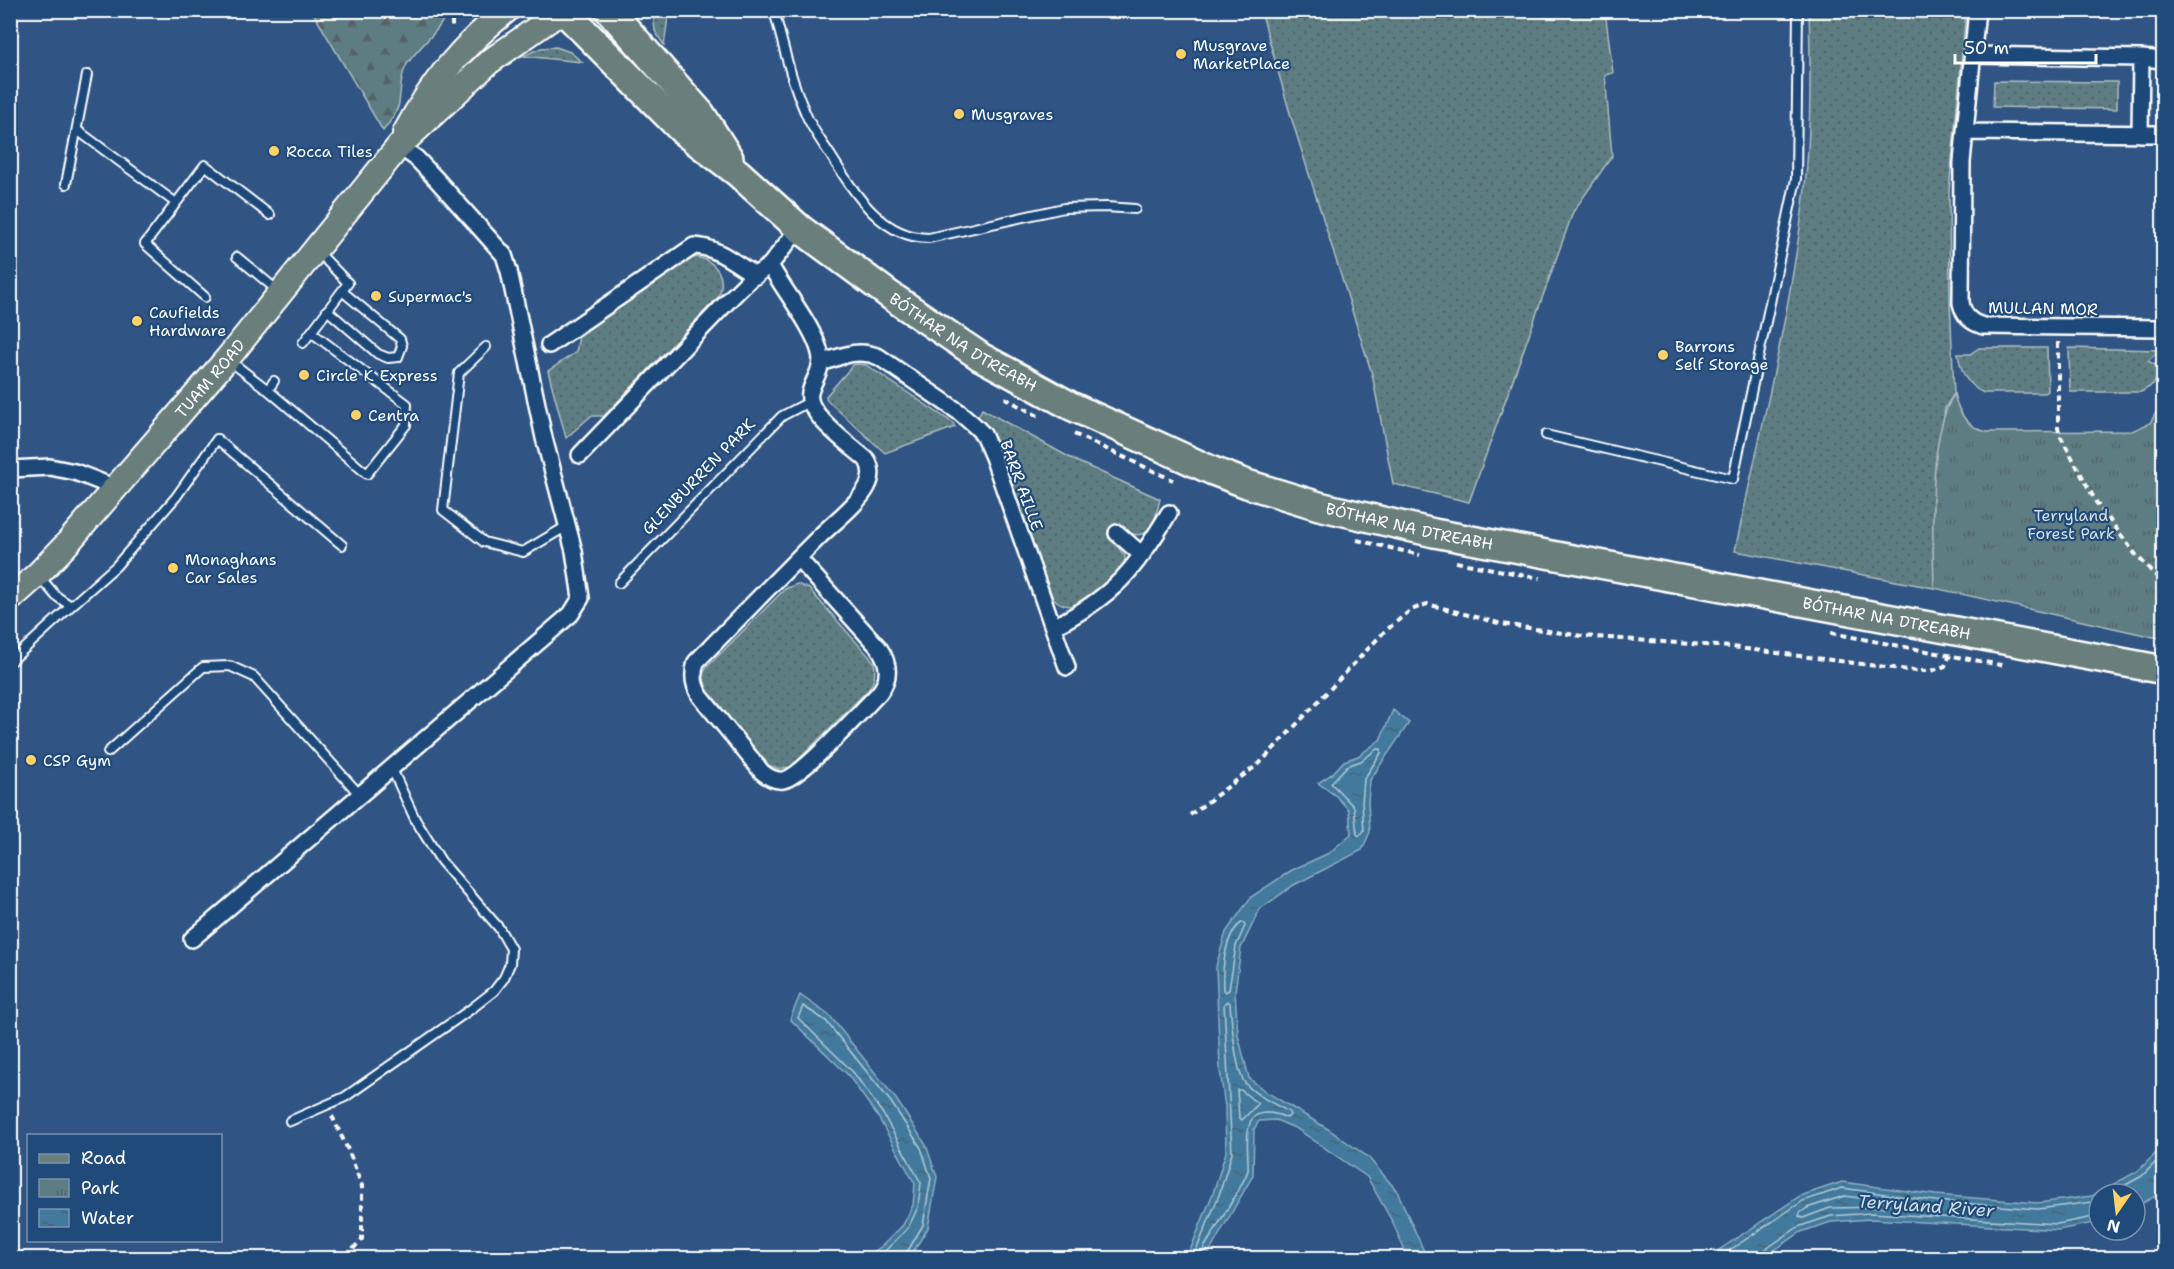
<svg xmlns="http://www.w3.org/2000/svg" width="2174" height="1269" viewBox="0 0 2174 1269" font-family="'Shantell Sans',sans-serif">
<style>
.grass{fill:url(#grass-dots);stroke:#aebec0;stroke-width:1.5}
.forest{fill:url(#forest-firs);stroke:#aebec0;stroke-width:1.5}
.park{fill:url(#park-tufts);stroke:#aebec0;stroke-width:1.5}
.water{fill:url(#water-ripples);stroke:#8eafc4;stroke-width:1.5}
.lines{fill:none;stroke-linecap:round;stroke-linejoin:round}
.shore{stroke:#b3cad8;stroke-width:1.5}
.lane-casing{stroke:#fff;stroke-width:12}
.street-casing{stroke:#fff;stroke-width:20}
.primary-casing{stroke:#fff;stroke-width:28}
.highway-casing{stroke:#fff;stroke-width:32}
.path{stroke:#fff;stroke-width:4;stroke-dasharray:6 4.5;stroke-linecap:butt}
.lane{stroke:#1f4a7a;stroke-width:8}
.street{stroke:#1f4a7a;stroke-width:15}
.primary{stroke:#6b7f7c;stroke-width:24}
.highway{stroke:#6b7f7c;stroke-width:27}
.poi-dot{fill:#ffd166;stroke:#1f4a7a;stroke-width:2}
.labels{text-anchor:middle;stroke-width:4.5;stroke-linejoin:round;paint-order:stroke}
.poi-label{font-size:16px;fill:#fff;stroke:#1f4a7a;text-anchor:start}
.street-label{font-size:16px;fill:#fff;stroke:#1f4a7a}
.park-label{font-size:16px;fill:#d6dee0;stroke:#1f4a7a}
.water-label{font-size:18px;font-style:italic;fill:#d0dee6;stroke:#1f4a7a}
</style>
<defs>
<pattern id="grass-dots" width="8" height="8" patternUnits="userSpaceOnUse" patternTransform="scale(1.5)"><rect width="8" height="8" fill="#5d7d82"/><path d="M2 2h.1M6 6h.1" fill="none" stroke="#546467" stroke-width="1.8" stroke-linecap="round"/></pattern>
<pattern id="forest-firs" width="22" height="20" patternUnits="userSpaceOnUse" patternTransform="scale(1.5)"><rect width="22" height="20" fill="#5d7d82"/><path d="M5 1l3.5 6h-7zM16 11l3.5 6h-7z" fill="#546467"/></pattern>
<pattern id="park-tufts" width="24" height="20" patternUnits="userSpaceOnUse" patternTransform="scale(1.5)"><rect width="24" height="20" fill="#5d7d82"/><path d="M3 7l-1-3M5 7V3M7 7l1-3M15 17l-1-3M17 17v-4M19 17l1-3" fill="none" stroke="#546467"/></pattern>
<pattern id="water-ripples" width="26" height="14" patternUnits="userSpaceOnUse" patternTransform="scale(1.5)"><rect width="26" height="14" fill="#427a9d"/><path d="M2 4q2-2 4 0t4 0M15 11q2-2 4 0t4 0" fill="none" stroke="#476374"/></pattern>
</defs>
<rect width="100%" height="100%" fill="#305484"/>
<filter id="ink" filterUnits="userSpaceOnUse"><feTurbulence type="fractalNoise" baseFrequency=".0167" numOctaves="2"/><feDisplacementMap in="SourceGraphic" scale="12" xChannelSelector="R" yChannelSelector="G"/><feConvolveMatrix kernelMatrix="1 2 1 2 8 2 1 2 1" color-interpolation-filters="sRGB"/></filter>
<g filter="url(#ink)">
<path class="grass" d="M653,11H669L664,45L655,31Z
M1261,11H1605L1613,73L1605,75L1612,156L1573,212L1469,502L1393,484L1372,374L1291,117Z
M1809,11H1966L1949,191L1950,299L1954,394L1945,408L1933,499L1934,588L1735,551C1758,441 1786,332 1801,220C1811,151 1811,80 1809,11Z
M556,47L570,52L582,62L523,56L541,48Z
M1994,81L2117,82V109L1993,107Z
M697,257C717,262 727,277 718,297L604,416H591L566,438L548,371L576,352L579,336L681,262Z
M1979,348H2047L2048,391L2045,393H1984C1967,386 1961,372 1958,354H1970Z
M2069,348L2160,350L2148,361L2159,367L2161,372L2153,385L2141,392H2070Z
M858,364L866,365L953,423L955,427L885,453L827,400L826,396L853,365Z
M982,409L1076,461L1160,499L1154,523L1146,533C1133,538 1127,532 1118,523L1108,535L1125,556C1125,570 1113,578 1103,586C1086,602 1064,619 1048,590L995,441L988,429L977,419Z
M797,584L809,589L874,662C876,673 875,682 868,690L791,767L778,769L768,765L707,690L703,674L707,667L785,589Z"/>
<path class="forest" d="M312,11H446C445,28 415,49 406,66C400,77 401,90 399,103C397,113 390,122 383,131Z"/>
<path class="park" d="M1954,394C1959,413 1966,427 1987,432L2132,431L2150,423L2163,400V639L1934,588C1933,537 1927,437 1954,394Z"/>
<path class="water" d="M1393,710L1409,723L1370,780L1368,802L1370,832L1362,850L1294,885L1260,909L1241,948L1235,992L1238,1035L1249,1078L1266,1092L1328,1129L1368,1157L1397,1191L1427,1258H1408L1393,1223L1367,1177L1297,1129L1276,1120L1259,1121L1254,1129L1253,1175L1210,1251L1207,1258H1187L1213,1193L1226,1152L1225,1107L1220,1070L1216,966L1226,932L1251,897L1292,870L1329,853L1351,834L1349,810L1336,796L1318,783L1332,774L1344,761L1358,756L1380,740Z
M800,995L830,1016L896,1099L926,1145L937,1177L928,1228L909,1258H864L882,1246L903,1225L913,1205L915,1184L878,1117L848,1075L790,1019Z
M2163,1146V1187L2154,1197L2135,1207V1194H2099V1222L2058,1230L1871,1219L1831,1222L1801,1232L1763,1258H1707L1800,1196L1842,1182L1936,1195L2038,1203L2092,1196L2138,1171Z"/>
<g class="lines">
<path class="shore" d="M1377,749H1381V753L1364,779L1362,803L1364,831L1359,836L1357,834L1354,807L1331,783L1347,766L1361,761Z
M1243,922L1245,926L1236,946L1229,990L1225,992L1223,990C1222,970 1224,933 1243,922Z
M1237,1090H1241L1258,1104L1242,1120L1239,1117Z
M2109,1194L2142,1176L2164,1154
M1844,1196L1886,1201L1889,1204L1886,1207L1830,1208L1803,1218L1799,1216L1800,1213L1807,1208Z
M875,1258L886,1250L908,1228L918,1207L921,1183L883,1114L853,1072L798,1018L803,1006L826,1021L891,1102L921,1148L931,1178L923,1225L906,1254L905,1258
M1193,1258L1219,1195L1232,1153L1224,1004L1227,1001L1230,1003C1231,1018 1236,1073 1245,1083C1256,1096 1275,1104 1289,1112L1290,1115L1287,1118C1279,1114 1264,1110 1255,1116C1243,1124 1249,1157 1248,1170C1246,1181 1212,1234 1204,1248L1202,1258
M1718,1258L1803,1201L1842,1188L1935,1201L2038,1209L2093,1202L2099,1199
M1761,1258L1763,1251L1798,1227L1831,1216L1871,1213L2057,1224L2099,1216"/>
<g class="lane-casing">
<path id="lane" d="M774,10C783,45 791,80 805,112C811,128 822,142 831,156C854,192 881,238 929,238L1064,208L1106,207L1135,209
M77,130L176,203
M66,184L87,75
M237,257L278,291
M205,297L145,244L205,165L270,215
M327,310L378,354L388,358L398,357L402,346L400,339L342,291
M303,343L348,283L317,251
M486,347L459,373L443,510L484,542L523,552L567,526
M230,361L268,390L274,381
M268,390L367,474L406,425L407,404L311,332
M1546,435L1733,479L1796,179L1798,10
M39,576L56,596L71,606L116,566L176,497L217,439L342,545
M619,583L782,416L809,402
M10,662L71,606
M108,752L203,667L230,666L254,677L360,795
M290,1121L345,1097L471,1009L494,991L504,978L510,964L511,949L499,928L441,861L415,819L392,769"/>
</g>
<g class="street-casing">
<path id="street" d="M1977,10L1962,162L1961,303C1964,316 1970,322 1983,326L2164,328
M1973,55L2141,58L2164,60
M1966,132L2164,134
M2140,134L2141,58
M770,265C784,291 814,327 820,353C824,369 813,379 810,393C805,414 853,447 867,460C872,469 872,478 867,487C858,504 834,522 819,537C778,578 737,620 696,662C692,675 693,686 701,697L762,772C768,777 776,781 783,780C801,778 863,709 879,693C891,678 889,663 879,648L798,558
M549,345L694,246C718,247 736,264 756,276
M821,363C842,356 858,348 879,357L959,412L974,425L983,434L993,457L1067,667
M580,455L730,299L750,279L770,265L799,228
M10,469L50,467L75,472L116,488
M1117,533L1142,555
M1053,627C1113,597 1135,570 1169,513
M192,939L571,614L581,598L574,551L544,438L509,271L504,255L436,179L416,158L399,146"/>
</g>
<g class="primary-casing">
<g id="primary">
<path d="M405,133C432,82 462,46 507,10"/>
<path id="s1" d="M10,599L38,574L65,546L227,359L399,146L489,62L563,10"/>
</g>
</g>
<g class="highway-casing">
<g id="highway">
<path id="s2" d="M563,10L684,132L738,173L799,228L891,296L981,357L1071,406L1213,471L1247,484L1319,506L1434,533L2164,670"/>
<path d="M609,10L701,114L729,158"/>
</g>
</g>
<path class="path" d="M452,10V31
M2058,342V428L2061,437L2096,502L2136,555L2164,584
M1005,398L1040,417
M1074,434L1173,480
M1357,540L1420,555
M1456,562L1540,578
M1831,633L2006,666
M1190,815L1260,763L1384,632L1411,610L1427,604L1502,624L1582,636L1731,647L1916,671H1931L1945,666L1950,655
M332,1116L349,1152L362,1186V1239L345,1258"/>
<use href="#lane" class="lane"/>
<use href="#street" class="street"/>
<use href="#primary" class="primary"/>
<use href="#highway" class="highway"/>
</g>
</g>
<g class="poi-dot">
<circle cx="1181" cy="54" r="6"/>
<circle cx="959" cy="114" r="6"/>
<circle cx="274" cy="151" r="6"/>
<circle cx="376" cy="296" r="6"/>
<circle cx="137" cy="321" r="6"/>
<circle cx="1663" cy="355" r="6"/>
<circle cx="304" cy="375" r="6"/>
<circle cx="356" cy="415" r="6"/>
<circle cx="173" cy="568" r="6"/>
<circle cx="31" cy="760" r="6"/>
</g>
<g class="labels">
<g class="poi-label">
<text x="1193" y="51">Musgrave<tspan x="1193" dy="18">MarketPlace</tspan></text>
<text x="971" y="120">Musgraves</text>
<text x="286" y="157">Rocca Tiles</text>
<text x="388" y="302">Supermac's</text>
<text x="149" y="318">Caufields<tspan x="149" dy="18">Hardware</tspan></text>
<text x="1675" y="352">Barrons<tspan x="1675" dy="18">Self Storage</tspan></text>
<text x="316" y="381">Circle K Express</text>
<text x="368" y="421">Centra</text>
<text x="185" y="565">Monaghans<tspan x="185" dy="18">Car Sales</tspan></text>
<text x="43" y="766">CSP Gym</text>
</g>
<g class="street-label">
<text transform="translate(2043 308) rotate(1)" y="6">MULLAN MOR</text>
<text dy="6" stroke="none"><textPath href="#s2" startOffset="522">BÓTHAR NA DTREABH</textPath></text>
<text dy="6" stroke="none"><textPath href="#s1" startOffset="298">TUAM ROAD</textPath></text>
<text transform="translate(698 476) rotate(-46)" y="6">GLENBURREN PARK</text>
<text transform="translate(1022 485) rotate(70)" y="6">BARR AILLE</text>
<text dy="6" stroke="none"><textPath href="#s2" startOffset="1008">BÓTHAR NA DTREABH</textPath></text>
<text dy="6" stroke="none"><textPath href="#s2" startOffset="1494">BÓTHAR NA DTREABH</textPath></text>
</g>
<g class="park-label">
<text x="2071" y="521">Terryland<tspan x="2071" dy="18">Forest Park</tspan></text>
</g>
<g class="water-label">
<text transform="translate(1926 1206) rotate(4)" y="6">Terryland River</text>
</g>
</g>
<rect width="2174" height="1269" fill="none" stroke="#1f4a7a" stroke-width="36"/>
<rect x="18" y="18" width="2138" height="1233" fill="none" stroke="#fff" stroke-width="2" filter="url(#ink)"/>
<rect x="27" y="1134" width="195" height="108" fill="#1f4a7a" stroke="#7992af" stroke-width="1.5"/>
<rect x="39" y="1154" width="30" height="9" fill="#6b7f7c" stroke="#7992af" stroke-width="1.5"/>
<text x="81" y="1164" font-size="18" fill="#ffffff">Road</text>
<rect x="39" y="1179" width="30" height="18" fill="url(#park-tufts)" stroke="#7992af" stroke-width="1.5"/>
<text x="81" y="1194" font-size="18" fill="#ffffff">Park</text>
<rect x="39" y="1209" width="30" height="18" fill="url(#water-ripples)" stroke="#7992af" stroke-width="1.5"/>
<text x="81" y="1224" font-size="18" fill="#ffffff">Water</text>
<g transform="translate(2117 1212) rotate(194)"><circle r="28" fill="#1f4a7a" stroke="#7992af" stroke-width="1.5"/>
<path d="M0-4.5L10 22L0 15L-10 22Z" fill="#ffd166"/>
<text y="-9" font-size="16" font-weight="bold" text-anchor="middle" fill="#ffffff">N</text>
</g>
<path d="M1955 54v9h141v-9" fill="none" stroke="#ffffff" stroke-width="3"/>
<text x="1964" y="54" font-size="18" fill="#ffffff" stroke="#1f4a7a" stroke-width="4.5" paint-order="stroke">50 m</text>
</svg>
